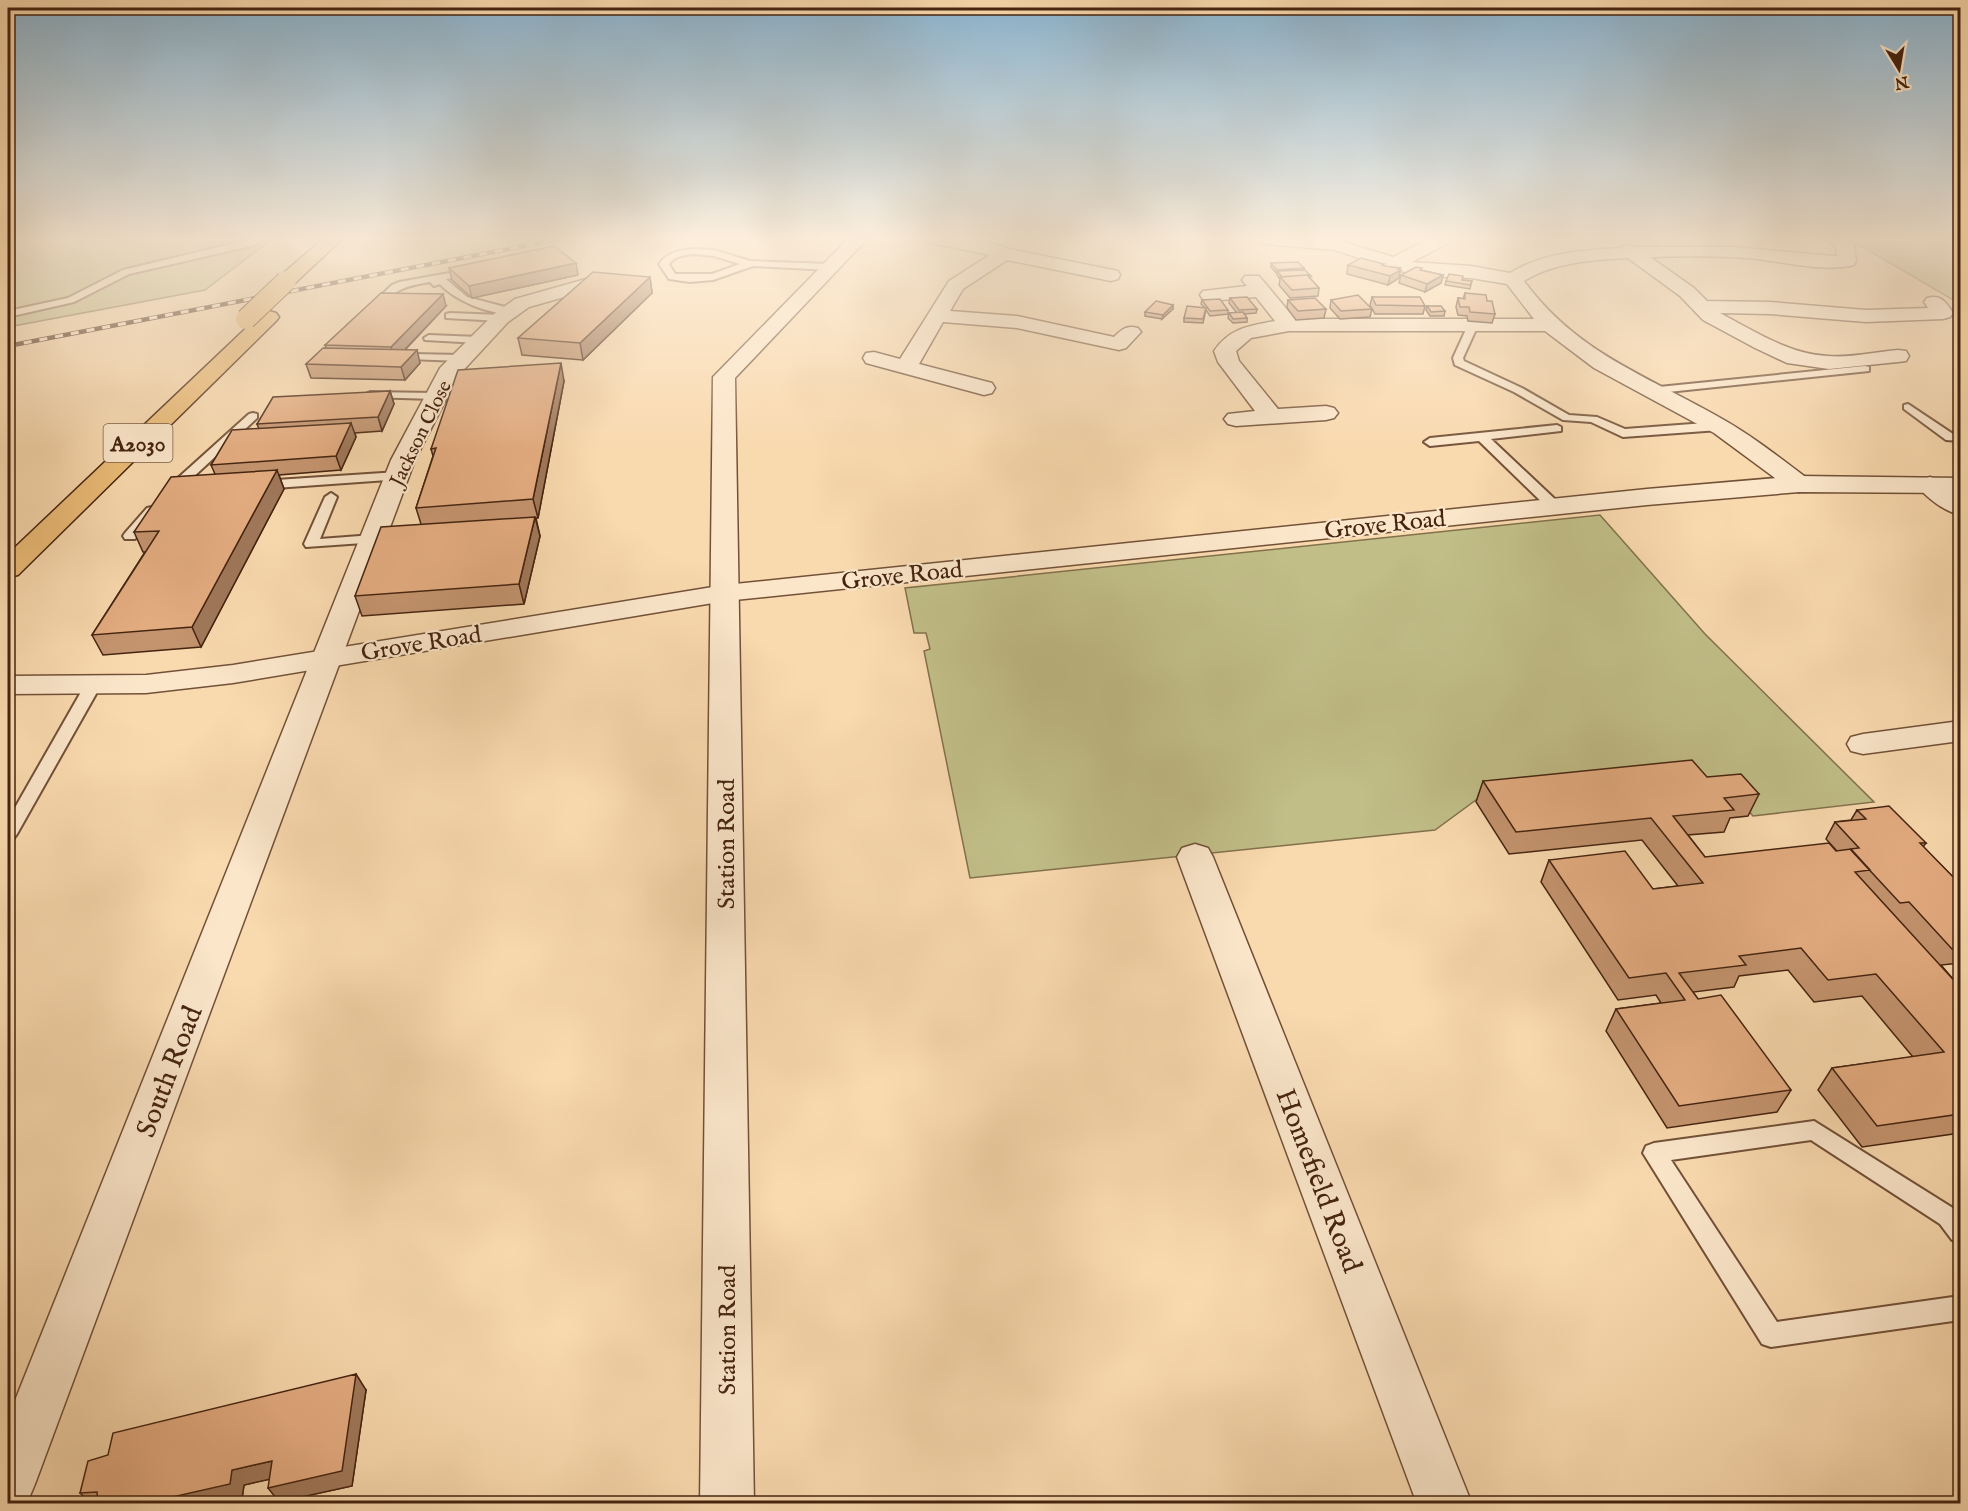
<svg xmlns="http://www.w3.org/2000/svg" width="1968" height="1511" viewBox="0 0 1968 1511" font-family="'IM FELL English',serif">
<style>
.green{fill:#c1be88;stroke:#83714c;stroke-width:1.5}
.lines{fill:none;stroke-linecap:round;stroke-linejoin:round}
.service-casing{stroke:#725138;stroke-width:4}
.minor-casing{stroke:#725138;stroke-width:3}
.tertiary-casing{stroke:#725138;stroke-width:3}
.primary-casing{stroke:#452410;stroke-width:3}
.service{fill:#fbe6ca;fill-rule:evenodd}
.minor{fill:#fbe6ca;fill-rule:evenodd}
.tertiary{fill:#fbe6ca;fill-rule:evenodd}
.primary{fill:#ecbc77;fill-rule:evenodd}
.rail-casing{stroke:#452410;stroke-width:4.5}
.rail{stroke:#fbe6ca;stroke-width:3;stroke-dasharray:8;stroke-linecap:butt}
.primary-bridge-casing{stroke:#452410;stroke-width:22;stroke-linecap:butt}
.primary-bridge{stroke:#ecbc77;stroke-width:20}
.wall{fill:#c4946f;stroke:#452410;stroke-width:1.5}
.shaded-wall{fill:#a0785a;stroke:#452410;stroke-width:1.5}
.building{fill:#e4ac81;stroke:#452410;stroke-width:1.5}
.labels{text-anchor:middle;stroke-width:4.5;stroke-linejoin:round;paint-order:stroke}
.far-street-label{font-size:20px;fill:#452410;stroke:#fbe6ca}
.shield{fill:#fbe6ca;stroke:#7c5e48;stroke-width:1.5}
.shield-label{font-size:22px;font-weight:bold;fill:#452410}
.street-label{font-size:24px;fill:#452410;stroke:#fbe6ca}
.near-street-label{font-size:28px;fill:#452410;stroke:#fbe6ca}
</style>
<rect width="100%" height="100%" fill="#f9d9ae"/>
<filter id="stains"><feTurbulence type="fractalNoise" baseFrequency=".00333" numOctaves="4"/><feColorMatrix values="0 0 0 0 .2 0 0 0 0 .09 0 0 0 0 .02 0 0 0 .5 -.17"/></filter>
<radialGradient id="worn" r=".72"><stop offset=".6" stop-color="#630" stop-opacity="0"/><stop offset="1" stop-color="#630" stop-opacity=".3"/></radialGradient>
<path class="green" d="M8,239H272L205,290L8,327Z
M1849,239H1960V304Z
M1600,515L1705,634L1874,802L1753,816L1730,791L1684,778L1476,800L1435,830L970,878L924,651L930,649L926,633H914L905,588Z"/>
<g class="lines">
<g class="service-casing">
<path id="service" d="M252,239H262L255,245L129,274L74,302L8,317V311L68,298L123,270Z
M694,249L714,250L750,261L830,264L835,267L830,270L753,266L713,280L690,282L669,279L659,264C668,252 680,250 694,249ZM694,254L714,256L740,264L712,274H675L669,264C675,256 684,255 694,254Z
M472,269L477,272L475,274L446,279L467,297L513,309V313C491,316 454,300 440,284L434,286L430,282C400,287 398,289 377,310L368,308L392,285L399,282Z
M450,313L501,315L506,318L501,321L446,318V314Z
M1473,322L1478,325L1463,358L1464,361L1522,388L1569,415L1597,417L1625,429L1719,422L1725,426L1719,430L1623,437L1591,422L1563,420L1514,392L1455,365L1453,358L1468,325Z
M429,335L479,337L484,340L479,343L425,340L424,338Z
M412,354L461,355L466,358L461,361L408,359V355Z
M1865,366L1869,367V371L1649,394L1643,391L1649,388Z
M370,392L435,393L441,396L435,399L366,397L364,395Z
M1908,404L1953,434L1960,435V441L1946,440L1904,409V405Z
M253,413L257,414V418L176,493H168L166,490L168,487L249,414Z
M1557,425L1561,427V431L1491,439L1560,504L1561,507L1555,511L1550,510L1479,441L1430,446L1424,442L1430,438Z
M398,472L402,473L404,476L402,479L261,489L255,485L261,481Z
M331,493L337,497L320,539L373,535L378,536L380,539L378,542L306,547L304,544L325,497Z
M152,507L158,511L157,514L135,539H125L123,536L125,533L147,508Z
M93,680L101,685L17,834L14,838L8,840V820L85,685Z
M1814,1121L1956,1210L1960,1215V1243L1952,1240L1940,1224L1811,1140L1671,1160L1777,1322L1960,1296V1320L1771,1347L1762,1344L1643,1153L1646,1146L1654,1143Z"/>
</g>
<g class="minor-casing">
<path id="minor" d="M848,239H867L735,378L754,1504H700L713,377Z
M926,239H967L991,243L1009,249L1118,271L1120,275L1118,279L1111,281L1007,260L963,289L950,311L1017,316L1114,337C1122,329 1127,325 1138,328L1141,332L1126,348L1119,350L1017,328L943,322L919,364L992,383L995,388L992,393L984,395L866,363L863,358L866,353L874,352L900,359L949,281L990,255L935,244L929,243Z
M1256,239L1337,240L1393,257L1429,239H1451L1448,243L1412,262L1471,266L1510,273C1542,253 1584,250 1620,248L1628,245L1636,247H1733L1833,256H1837L1836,248L1825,239H1847L1854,245L1856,261L1854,265C1820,273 1782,261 1748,258C1715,256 1683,256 1650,257L1694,288L1707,301L1770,302L1866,310L1928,308L1924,302L1927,298C1941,294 1946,302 1953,313L1950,317L1943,319L1866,322L1770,314L1720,313C1754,331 1789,354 1828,356C1851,358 1875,352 1898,350L1906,351L1909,356L1906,361L1898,362L1829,369L1787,363L1755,348L1703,320L1680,296L1628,258C1593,260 1554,262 1524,281C1576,352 1643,374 1717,416C1750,434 1779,457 1808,479L1812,484L1808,489L1799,492L1790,489L1714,433L1594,368L1545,331H1289L1251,338L1236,351L1239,361L1278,409L1326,406L1334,408L1338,413L1334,418L1326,420L1236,426L1228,424L1224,419L1228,414L1255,411L1218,362L1214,351C1230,328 1249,326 1275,321L1256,297L1210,301L1203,299L1200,295L1203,291L1247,286L1242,280L1245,276H1259L1295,319H1534L1507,284L1471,278L1423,276L1388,268L1335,250L1265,244L1259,243Z
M593,277L600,279L603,283L600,287L529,307L508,322L458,376L415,460L35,1484L27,1503L8,1504V1418L391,460L440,368L494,314L515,299Z
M1930,477L1939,480L1960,495V515C1946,512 1926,498 1917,485L1921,480Z
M1960,721V741L1863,754L1851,751L1847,744L1851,737L1863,734Z
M1195,844L1208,848L1213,857L1472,1504H1417L1177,857L1182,848Z"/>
</g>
<g class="tertiary-casing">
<path id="tertiary" d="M1799,476L1960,478V493L1799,492L1647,505L725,601L233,683L146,693L8,694V676L146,675L233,665L725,585L1647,489Z"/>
</g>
<g class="primary-casing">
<path id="primary" d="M323,239H342L293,285H279L276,281L279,277Z
M269,311L276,313L279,317L276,321L18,575L8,577V554L262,313Z"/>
</g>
<use href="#service" class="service"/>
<use href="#minor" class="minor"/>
<use href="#tertiary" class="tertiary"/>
<use href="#primary" class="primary"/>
<g class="rail-casing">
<path id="rail" d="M8,346L560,239"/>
</g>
<use href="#rail" class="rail"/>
<g class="primary-bridge-casing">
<path id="primary-bridge" d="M246,319L286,281"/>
</g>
<use href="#primary-bridge" class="primary-bridge"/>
</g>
<path class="wall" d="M1271,263L1304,268V270L1311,276L1310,278L1319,288L1318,296L1290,298L1279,285L1280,279L1277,275V274L1271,267Z
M1348,265L1384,266L1400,270L1399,278L1388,285L1347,274Z
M449,268L578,275L472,298L452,280Z
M1421,270L1443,275L1441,283L1425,292L1399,283L1401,275Z
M650,277L652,293L583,360L522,355L518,338Z
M1462,280L1472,281L1470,289L1445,285L1446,281Z
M1465,293L1487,301L1495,314L1492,323L1468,321L1467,316L1458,315L1456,307L1458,298L1463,299Z
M1372,297L1425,306L1423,314H1375L1370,305Z
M1230,298L1257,309L1256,313L1244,314L1247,318V322L1233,323L1228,318L1229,313H1237L1229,303Z
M1202,300L1228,310V314L1210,316L1206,310L1203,323L1184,322V318L1204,307L1201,304Z
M1288,300L1326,309L1324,318L1296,320L1287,308Z
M1331,300L1372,309L1370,317L1340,319L1330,308Z
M1173,305V309L1162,319L1145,316V312Z
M446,306L405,350L420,363L405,380L311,378L306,364L326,348L325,345Z
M1427,306L1445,311L1444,316H1430L1426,310Z
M564,381L538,518H536L540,536L524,604L362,616L355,596L421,524L416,508L433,456L431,449Z
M390,391L394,404L382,431L355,433L356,437L341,470L279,475L284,489L201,647L103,655L92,635L145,552H143L134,532L215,474L211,465L259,429L257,424Z
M1707,777L1759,794L1748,816L1730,818L1724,832L1688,835L1705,857L1837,851L1826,839L1835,822L1851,820L1857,810L1926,843L1923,847L1960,884V963L1941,965L1960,987V1133L1862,1147L1818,1090L1832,1068L1913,1057L1862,996L1814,1002L1788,970L1739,976L1734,987L1693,992L1698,999L1791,1090L1777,1112L1667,1128L1606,1031L1616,1009L1661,1003L1656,995L1618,1000L1541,882L1549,860L1653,889L1678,886L1642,840L1509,854L1476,802L1483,781Z
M366,1390L352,1486L279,1502L269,1479L244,1485L242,1499L221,1503H91L80,1493Z"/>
<path class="shaded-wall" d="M576,263L578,275L472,298L469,286Z
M1400,268L1399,278L1388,285L1390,276Z
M1443,275L1441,283L1425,292L1427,284Z
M650,277L652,293L583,360L580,343Z
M443,294L446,306L395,360L391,347Z
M1173,305V309L1162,319L1163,315Z
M417,350L420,363L405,380L401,367Z
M561,363L564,381L538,518L533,499Z
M390,391L394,404L382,431L378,417Z
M351,423L356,437L341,470L336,456Z
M277,470L284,489L201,647L192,627Z
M535,517L540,536L524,604L519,584Z
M356,1374L366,1390L352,1486L279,1502L268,1488Z
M272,1461L284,1476L244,1485L242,1499L221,1503H146L232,1470Z"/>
<path class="building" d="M554,246L576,263L469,286L449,268Z
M1361,258L1384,264L1382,265L1385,266L1400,268L1398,269L1401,270L1390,276L1348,265Z
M1298,262L1304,268L1277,270L1271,263Z
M1416,267L1422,268L1420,270L1443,275L1427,284L1401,275Z
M1305,270L1311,276L1307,275L1282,277L1277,271Z
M593,272L650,277L580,343L518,338Z
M1449,274L1463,276L1462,280L1472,281L1470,285L1446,281Z
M1307,275L1319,288L1292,290L1280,277Z
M381,293L443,294L391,347L325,345Z
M1465,293L1486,295L1487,301H1492L1495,314L1470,312L1469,307H1460L1458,298L1465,299Z
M1358,295L1372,309L1341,311L1331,300Z
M1247,297L1257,309L1239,310L1230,298Z
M1372,297H1420L1425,306L1376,305Z
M1315,298L1326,309L1298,311L1288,300Z
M1220,299L1228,310L1210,311L1202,300Z
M1156,301L1173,305L1163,315L1145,312Z
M1187,306L1206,308L1203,319L1184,318Z
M1427,306H1441L1445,311L1431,312Z
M1243,312L1247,318L1233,319L1229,313Z
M323,348L417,350L401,367L306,364Z
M561,363L533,499L416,508L436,448L431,449L458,370Z
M390,391L378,417L257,424L273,397Z
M351,423L336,456L211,465L232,430Z
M277,470L192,627L92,635L159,531L134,532L171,477Z
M535,517L519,584L355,596L381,527Z
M1692,760L1707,777L1741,774L1759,794L1724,798L1734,810L1673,816L1705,857L1829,843L1836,851L1851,849L1870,870L1855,872L1960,987V1114L1877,1126L1832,1068L1944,1052L1876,974L1828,980L1801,948L1739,956L1746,965L1679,973L1698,999L1721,995L1791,1090L1679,1106L1616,1009L1685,1000L1666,973L1629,978L1549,860L1625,851L1653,889L1703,883L1651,818L1516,832L1483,781Z
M1889,806L1926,843H1920L1960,884V896L1957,897L1960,900V948L1952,949L1909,902L1900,903L1850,849L1859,848L1835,822L1866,819L1857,810Z
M356,1374L342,1471L268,1488L272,1461L232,1470L230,1484L146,1503H98L97,1492L80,1493L88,1461L108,1455L113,1433Z"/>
<linearGradient id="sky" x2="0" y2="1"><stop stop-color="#8bb6d3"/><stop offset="0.53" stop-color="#fceedb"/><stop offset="1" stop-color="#fceedb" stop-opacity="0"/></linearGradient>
<rect width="1968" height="450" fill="url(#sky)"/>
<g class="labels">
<g class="far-street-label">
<text transform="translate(420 433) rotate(-64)" y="7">Jackson Close</text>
</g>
<rect class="shield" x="103.5" y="424" width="69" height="38" rx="4.5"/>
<g class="shield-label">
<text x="138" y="451">A2030</text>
</g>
<g class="street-label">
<text transform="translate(1385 524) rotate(-6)" y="8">Grove Road</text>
<text transform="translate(902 575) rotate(-6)" y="8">Grove Road</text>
<text transform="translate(421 643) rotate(-9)" y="8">Grove Road</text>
<text transform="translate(726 844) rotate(-90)" y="8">Station Road</text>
<text transform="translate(727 1330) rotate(-90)" y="8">Station Road</text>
</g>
<g class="near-street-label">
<text transform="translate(168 1071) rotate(-69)" y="10">South Road</text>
<text transform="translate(1320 1180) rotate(69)" y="10">Homefield Road</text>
</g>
</g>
<rect width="1968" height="1511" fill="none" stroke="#f9d9ae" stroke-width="30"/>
<rect x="9" y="9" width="1950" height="1493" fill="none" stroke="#452410" stroke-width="3"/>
<rect x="15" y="15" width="1938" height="1481" fill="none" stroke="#452410" stroke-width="1.5"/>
<g transform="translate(1899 69) rotate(169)" stroke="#fbe6ca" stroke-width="4.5" paint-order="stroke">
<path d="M0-4.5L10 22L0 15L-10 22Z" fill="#452410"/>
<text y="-9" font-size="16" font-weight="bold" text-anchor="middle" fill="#452410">N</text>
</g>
<rect width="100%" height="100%" filter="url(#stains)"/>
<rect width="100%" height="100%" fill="url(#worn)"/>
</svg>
